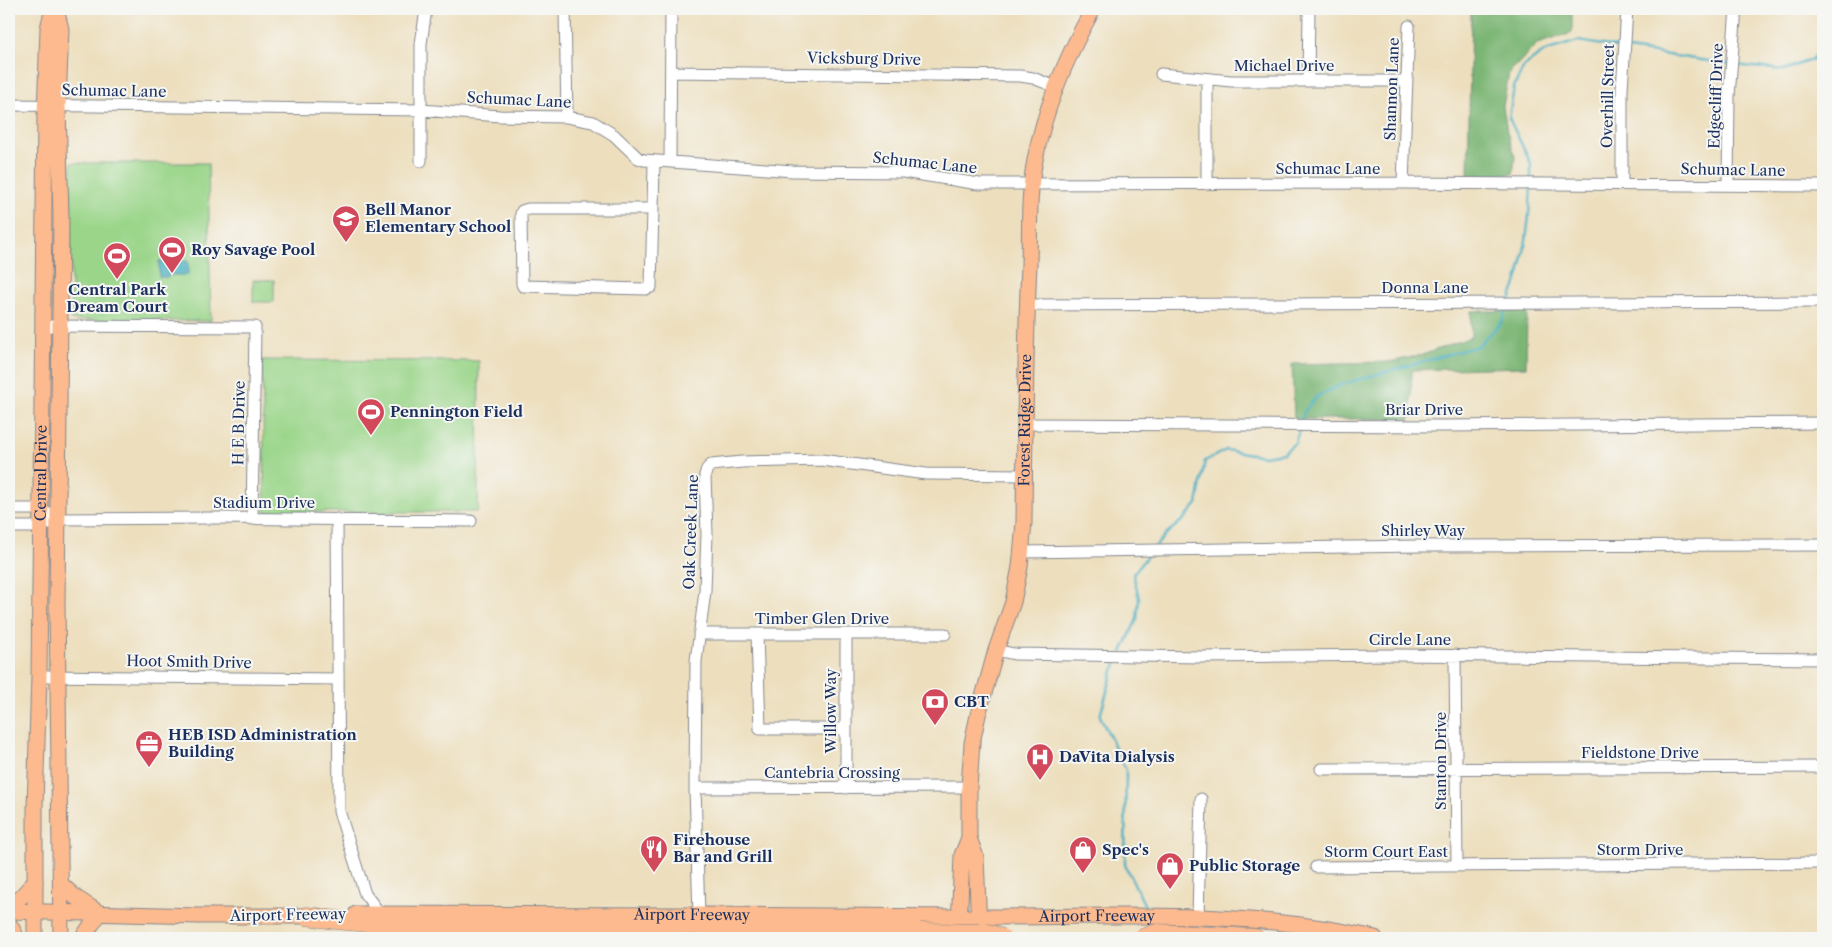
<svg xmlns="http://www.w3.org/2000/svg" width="1832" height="947" viewBox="0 0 1832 947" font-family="'Libre Caslon Text',serif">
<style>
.green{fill:#9ad589;stroke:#5a8274}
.forest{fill:#7bb675;stroke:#4b726a}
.water{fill:#42adc1;stroke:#2e6e90}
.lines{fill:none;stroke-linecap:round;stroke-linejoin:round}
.stream{stroke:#42adc1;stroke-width:2.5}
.minor-casing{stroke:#84878e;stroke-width:13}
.major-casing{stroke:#84878e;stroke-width:17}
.highway-casing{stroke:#84878e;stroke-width:19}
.minor{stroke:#fff;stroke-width:11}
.major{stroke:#fcba8e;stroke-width:15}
.highway{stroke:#fcba8e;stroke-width:18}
.highway-bridge-casing{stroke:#84878e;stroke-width:19;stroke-linecap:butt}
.highway-bridge{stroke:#fcba8e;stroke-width:18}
.labels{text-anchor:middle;stroke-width:4;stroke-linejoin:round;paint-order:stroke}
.street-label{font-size:15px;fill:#1b2f5e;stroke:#f6f6f2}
.poi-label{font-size:15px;font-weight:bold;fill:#1b2f5e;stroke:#f6f6f2;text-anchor:start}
</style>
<rect width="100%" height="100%" fill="#f6f6f2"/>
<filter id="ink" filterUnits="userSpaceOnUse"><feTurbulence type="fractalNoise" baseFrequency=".02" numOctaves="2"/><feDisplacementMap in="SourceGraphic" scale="10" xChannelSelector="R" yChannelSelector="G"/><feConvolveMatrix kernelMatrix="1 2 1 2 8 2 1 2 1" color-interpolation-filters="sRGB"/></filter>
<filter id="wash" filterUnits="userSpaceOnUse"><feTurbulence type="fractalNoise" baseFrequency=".0096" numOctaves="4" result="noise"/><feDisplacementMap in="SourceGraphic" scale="20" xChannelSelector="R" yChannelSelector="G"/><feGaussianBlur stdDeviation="1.12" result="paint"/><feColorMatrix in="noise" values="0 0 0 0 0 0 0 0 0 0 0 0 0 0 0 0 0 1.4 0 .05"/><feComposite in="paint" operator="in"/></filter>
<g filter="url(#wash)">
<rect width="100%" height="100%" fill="#eddfbe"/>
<path class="green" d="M71,163H208L211,321L71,320Z
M253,280H274V302H253Z
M262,360L479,361L478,512H265Z"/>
<path class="forest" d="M1471,9H1572V33L1537,44L1509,73L1503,106L1507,132L1515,157L1513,174L1468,176Z
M1471,311H1527L1526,367L1412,370L1410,419H1294L1292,364L1389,362L1422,355L1471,337Z"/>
<path class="water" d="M159,261H188V275H169L168,277H159Z"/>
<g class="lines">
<path class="stream" d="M1628,49L1728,64
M1734,65L1784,70L1813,59L1823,45
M1531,181V164L1509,118L1514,87L1524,66L1545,51L1578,41L1622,48
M1510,300C1525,264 1529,225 1531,186
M1301,423L1304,412L1316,397L1343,384L1478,346L1501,323L1507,308
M1155,547L1166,534L1184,519L1197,504L1205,461L1226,450L1264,456L1283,453L1295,443L1300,428
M1122,652L1137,619L1139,598L1133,574L1148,555
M1118,659L1113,671L1100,716L1126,770L1125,865L1145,906L1146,910"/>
</g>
</g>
<g filter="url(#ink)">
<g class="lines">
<g class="minor-casing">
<path id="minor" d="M565,9L567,117
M671,72L1020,76L1033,78L1056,87
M1161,74L1231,81H1407
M1207,79V184
M1308,81L1309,9
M9,105L421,110L500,116L567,117L593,122L614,135L638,158L644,160L793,171L903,172L979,184L1403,183L1823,186
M421,161V44L426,9
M670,162L671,9
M1403,183L1409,26
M1622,184V90L1627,9
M1728,185L1729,96L1736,9
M528,209H653L651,287L646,289L523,286L522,284L521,214L522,211Z
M653,209L654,161
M1027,305L1823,302
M42,326L255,327L252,519
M1025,424L1444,426L1823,423
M9,509H40L57,519
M337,519L339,811L365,894L381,915
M9,527H40L57,519L213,518L471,521
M1022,552L1420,546L1823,545
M699,634H945
M757,634L760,729H846
M846,634V788
M996,650L1014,654L1201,657L1394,655L1823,659
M1455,655L1457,866
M39,676L338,679
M1321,769L1823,767
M695,788L969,787
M1316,867L1823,863
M699,915L695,788L696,661L705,591L707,534L705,475L707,469L711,465L742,462L821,460L926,474L1025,475
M1198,917L1201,799"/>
</g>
<g class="major-casing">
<g id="major">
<path d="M56,9L61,29L58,105L61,218L57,602L61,938"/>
<path d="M61,884L75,897L98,912"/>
<path d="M9,907L21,897L35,881"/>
<path d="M9,911L199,916H318"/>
<path id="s1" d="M356,914C470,915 585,914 700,915C787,915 874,917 961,917C1099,918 1240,907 1375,938"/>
<path d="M9,923L17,938"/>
<path d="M959,927L962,855L969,838"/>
<path id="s2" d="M979,927L976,857L969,838V787L972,743L978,715L996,650L1013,602L1020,567L1024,522C1025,436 1025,351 1029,265C1030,231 1028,194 1035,160C1045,106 1067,56 1093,9"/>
<path id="s3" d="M35,938V807L39,676L45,114L48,28L53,9"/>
<path d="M82,938L100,913"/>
</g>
</g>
<g class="highway-casing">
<path id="highway" d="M306,916C420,933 538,925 653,925C742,925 831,932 920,932
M1143,938L1157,933L1255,938"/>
</g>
<use href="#minor" class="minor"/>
<use href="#major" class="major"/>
<use href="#highway" class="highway"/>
<g class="highway-bridge-casing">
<path id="highway-bridge" d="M920,932L988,933L1002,938"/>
</g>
<use href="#highway-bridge" class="highway-bridge"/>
</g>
</g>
<defs>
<g id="school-pin" transform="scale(1.4375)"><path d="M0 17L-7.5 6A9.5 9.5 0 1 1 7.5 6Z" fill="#d1495b" stroke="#f6f6f2"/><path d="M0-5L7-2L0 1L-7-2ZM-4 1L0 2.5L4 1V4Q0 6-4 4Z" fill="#fff"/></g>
<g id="stadium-pin" transform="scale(1.4375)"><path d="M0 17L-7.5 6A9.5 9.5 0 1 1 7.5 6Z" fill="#d1495b" stroke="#f6f6f2"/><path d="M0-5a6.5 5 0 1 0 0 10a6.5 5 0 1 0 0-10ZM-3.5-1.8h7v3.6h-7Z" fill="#fff"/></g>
<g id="bank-pin" transform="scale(1.4375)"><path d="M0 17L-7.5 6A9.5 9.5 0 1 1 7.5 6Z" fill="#d1495b" stroke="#f6f6f2"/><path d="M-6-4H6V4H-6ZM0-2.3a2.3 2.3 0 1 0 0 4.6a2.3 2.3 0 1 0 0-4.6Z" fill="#fff"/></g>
<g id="office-pin" transform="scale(1.4375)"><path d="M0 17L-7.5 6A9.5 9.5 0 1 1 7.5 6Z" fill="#d1495b" stroke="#f6f6f2"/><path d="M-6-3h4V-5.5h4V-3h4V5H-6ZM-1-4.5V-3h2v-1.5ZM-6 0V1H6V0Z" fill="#fff"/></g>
<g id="hospital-pin" transform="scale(1.4375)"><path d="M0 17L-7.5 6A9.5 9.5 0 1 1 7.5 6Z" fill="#d1495b" stroke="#f6f6f2"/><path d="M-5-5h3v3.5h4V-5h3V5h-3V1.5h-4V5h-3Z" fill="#fff"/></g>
<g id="restaurant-pin" transform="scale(1.4375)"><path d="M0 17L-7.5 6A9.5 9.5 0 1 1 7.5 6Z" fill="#d1495b" stroke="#f6f6f2"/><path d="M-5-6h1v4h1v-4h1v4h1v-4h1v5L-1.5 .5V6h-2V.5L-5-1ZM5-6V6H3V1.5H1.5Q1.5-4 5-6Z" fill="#fff"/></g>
<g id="shop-pin" transform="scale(1.4375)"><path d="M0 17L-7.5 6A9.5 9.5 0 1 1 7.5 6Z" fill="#d1495b" stroke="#f6f6f2"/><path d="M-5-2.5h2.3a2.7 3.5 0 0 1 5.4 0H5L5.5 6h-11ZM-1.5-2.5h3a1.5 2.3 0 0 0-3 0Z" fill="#fff"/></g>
</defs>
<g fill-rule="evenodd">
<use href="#school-pin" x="346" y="219"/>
<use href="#stadium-pin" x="172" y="250"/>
<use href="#stadium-pin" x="117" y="256"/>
<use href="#stadium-pin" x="371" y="412"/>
<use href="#bank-pin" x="935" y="702"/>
<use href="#office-pin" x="149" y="744"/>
<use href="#hospital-pin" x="1040" y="757"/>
<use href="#restaurant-pin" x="654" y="849"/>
<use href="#shop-pin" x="1083" y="850"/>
<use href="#shop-pin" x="1170" y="866"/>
</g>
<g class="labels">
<g class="street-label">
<text transform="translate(864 59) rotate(1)" y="5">Vicksburg Drive</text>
<text x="1284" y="71">Michael Drive</text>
<text transform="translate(1392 89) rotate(-88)" y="5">Shannon Lane</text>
<text transform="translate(114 91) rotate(1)" y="5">Schumac Lane</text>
<text transform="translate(1608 96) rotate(-89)" y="5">Overhill Street</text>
<text transform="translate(1716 96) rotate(-88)" y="5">Edgecliff Drive</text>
<text transform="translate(519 100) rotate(3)" y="5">Schumac Lane</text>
<text transform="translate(925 163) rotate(6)" y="5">Schumac Lane</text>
<text x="1328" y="174">Schumac Lane</text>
<text transform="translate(1733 170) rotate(1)" y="5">Schumac Lane</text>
<text x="1425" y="293">Donna Lane</text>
<text x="1424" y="415">Briar Drive</text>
<text dy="5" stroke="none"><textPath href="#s2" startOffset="515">Forest Ridge Drive</textPath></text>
<text transform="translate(239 423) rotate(-89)" y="5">H E B Drive</text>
<text dy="5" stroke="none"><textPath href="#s3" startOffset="465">Central Drive</textPath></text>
<text x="264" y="508">Stadium Drive</text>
<text x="1423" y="536">Shirley Way</text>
<text transform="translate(691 532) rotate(-88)" y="5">Oak Creek Lane</text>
<text x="822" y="624">Timber Glen Drive</text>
<text x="1410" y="645">Circle Lane</text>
<text transform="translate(189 662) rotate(1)" y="5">Hoot Smith Drive</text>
<text transform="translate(831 711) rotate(-90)" y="5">Willow Way</text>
<text x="1640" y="758">Fieldstone Drive</text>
<text transform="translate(1441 761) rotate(-90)" y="5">Stanton Drive</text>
<text x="832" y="778">Cantebria Crossing</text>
<text x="1640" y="855">Storm Drive</text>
<text x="1386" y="857">Storm Court East</text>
<text transform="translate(288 915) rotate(-1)" y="5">Airport Freeway</text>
<text dy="5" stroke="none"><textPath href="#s1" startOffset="336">Airport Freeway</textPath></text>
<text dy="5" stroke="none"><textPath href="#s1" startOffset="741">Airport Freeway</textPath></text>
</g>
<g class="poi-label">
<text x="365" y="215">Bell Manor<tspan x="365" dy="17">Elementary School</tspan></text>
<text x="191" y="255">Roy Savage Pool</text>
<text x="117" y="295" text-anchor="middle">Central Park<tspan x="117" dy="17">Dream Court</tspan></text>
<text x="390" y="417">Pennington Field</text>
<text x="954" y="707">CBT</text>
<text x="168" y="740">HEB ISD Administration<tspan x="168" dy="17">Building</tspan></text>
<text x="1059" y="762">DaVita Dialysis</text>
<text x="673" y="845">Firehouse<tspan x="673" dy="17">Bar and Grill</tspan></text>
<text x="1102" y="855">Spec's</text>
<text x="1189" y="871">Public Storage</text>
</g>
</g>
<rect width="1832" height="947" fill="none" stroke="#f6f6f2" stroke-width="30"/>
</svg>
